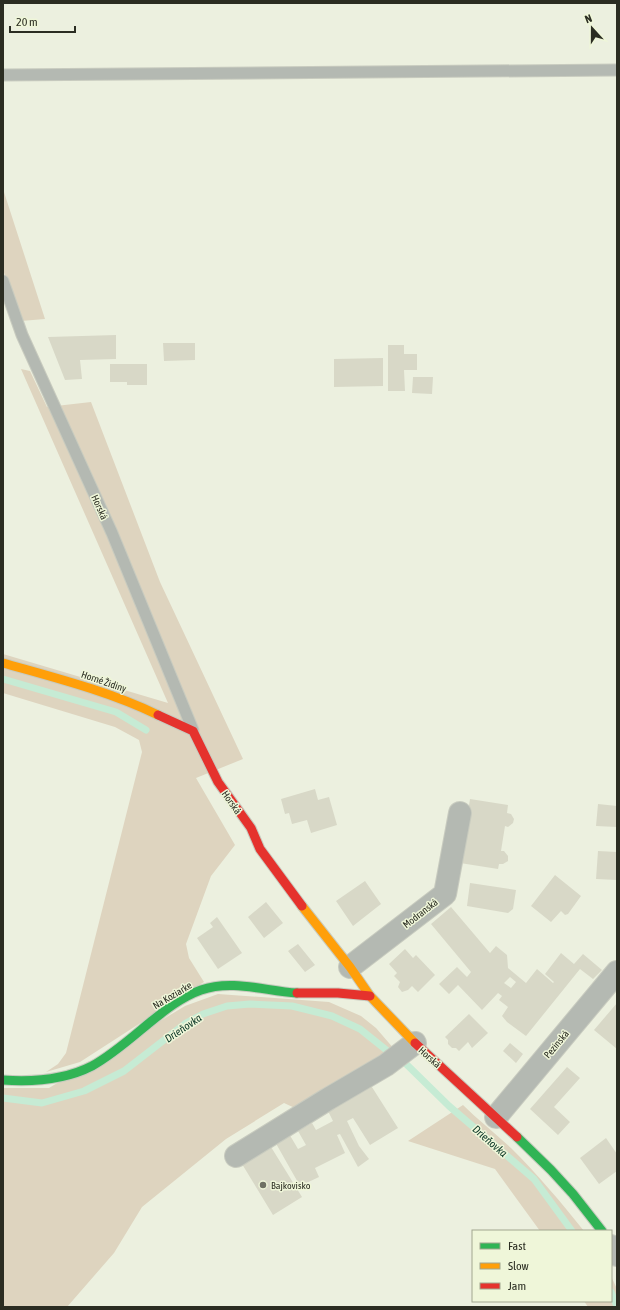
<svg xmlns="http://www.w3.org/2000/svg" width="620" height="1310" viewBox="0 0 620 1310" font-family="'Asap Condensed',sans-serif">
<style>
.green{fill:#ded4bf}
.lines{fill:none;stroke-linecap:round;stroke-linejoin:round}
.stream{stroke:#c6ebd4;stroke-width:7}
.building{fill:#d8d8c7;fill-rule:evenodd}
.lane-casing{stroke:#c8cbbf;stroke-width:13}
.street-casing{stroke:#c8cbbf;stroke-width:24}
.fast-casing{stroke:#c8cbbf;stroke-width:11}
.slow-casing{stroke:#c8cbbf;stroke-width:11}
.jam-casing{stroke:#c8cbbf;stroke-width:11}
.lane{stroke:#b4b9b2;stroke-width:11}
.street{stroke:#b4b9b2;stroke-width:22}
.fast{stroke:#30b455;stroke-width:9}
.slow{stroke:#ff9f0a;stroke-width:9}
.jam{stroke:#e5322d;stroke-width:9}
.poi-dot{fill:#6f7164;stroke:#eff6d9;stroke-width:1.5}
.labels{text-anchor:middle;stroke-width:3;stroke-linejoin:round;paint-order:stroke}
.street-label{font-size:10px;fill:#2b2d22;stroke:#eff6d9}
.poi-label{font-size:10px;fill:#2b2d22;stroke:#eff6d9;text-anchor:start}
.water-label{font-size:11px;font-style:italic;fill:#053222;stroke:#eff6d9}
</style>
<rect width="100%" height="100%" fill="#ecf0df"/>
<path class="green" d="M3,189L45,319L21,321L3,270Z
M21,369L30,371L47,407L91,402L160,582L243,759L196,778L235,845L211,876L186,944L189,958L204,982L80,1062L46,1072L58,1064L66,1053L142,752L139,740L115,727L3,693V654L168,703Z
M218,994L329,1002L361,1016L376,1028L395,1050L297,1109L284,1103L226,1139L142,1207L114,1253L67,1307H3V1088H49L185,1006Z
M463,1105C478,1120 495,1133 511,1148C537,1174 561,1202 584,1231H540L495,1169L408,1141Z
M611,1276L617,1289V1307H588L584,1301H611Z"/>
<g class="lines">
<path class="stream" d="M3,679L116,712L146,730
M400,1058L449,1106L534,1179L572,1231
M3,1098L42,1103L84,1091L124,1071L186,1023L203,1014L227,1006L250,1004L292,1006L332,1016L360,1029L390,1053
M611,1292L617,1306"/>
</g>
<path class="building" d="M116,335V359L80,360L82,379L65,380L48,337Z
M163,343H195V360L164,361Z
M388,345H404V354H417V370H404L405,391H388Z
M383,358V386L334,387V359Z
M110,364H147V385H127V382H110Z
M413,377H433L432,394L412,393Z
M315,789L318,800L329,797L337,825L311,833L307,820L292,824L289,813L285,814L281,799Z
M470,799L508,805L507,813L511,814L514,819L513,823L508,827L505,826L501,851H504L508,856V861L503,864H499L498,869L460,863Z
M598,804L617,806V827L596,826Z
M598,851L617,852V880L596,879Z
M555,875L581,896L568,914L565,915L561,911L551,922L531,906Z
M365,881L381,904L353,926L336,901Z
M470,883L516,890L513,909L508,913L467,906Z
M266,902L283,923L264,938L248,917Z
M451,907L490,953L496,946L507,955L508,968L526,983L537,969L553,983L554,982L545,974L561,953L574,964L583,954L602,970L593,979L580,969L526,1036L507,1022L502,1016L508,1007L499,1000L502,996L498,993L482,1010L458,985L449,994L439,984L457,967L467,977L471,972L431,924ZM510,977L516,982L511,988L504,983Z
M217,917L242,953L218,969L197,938L213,927L210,923Z
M298,944L315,965L305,972L288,951Z
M405,949L413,958L416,955L435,975L418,992L412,986L408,990L402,992L398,987L400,982L394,976L397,973L389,964Z
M617,1003V1049L594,1030Z
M469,1014L488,1033L472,1048L468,1042L459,1051L456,1048H452L448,1044V1040L445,1037Z
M510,1043L523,1054L516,1063L503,1051Z
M567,1067L580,1078L554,1107L570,1122L558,1135L530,1109Z
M370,1084L398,1128L370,1145L353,1118L347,1121L359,1146L369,1159L358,1167L340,1134L337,1135L345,1153L315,1168L319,1177L300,1186L274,1140L288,1132L298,1149L306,1145L298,1131L312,1123L316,1130L333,1121L327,1109Z
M606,1138L617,1154V1171L599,1184L580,1158Z
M271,1147L302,1197L273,1215L242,1164Z"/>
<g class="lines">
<g class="lane-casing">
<path id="lane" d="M3,75L617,70
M3,281L22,335L112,533L193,730"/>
</g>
<g class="street-casing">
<path id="street" d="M350,967L445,894L460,813
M496,1117L617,972
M236,1156L328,1099L386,1065L415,1043
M611,1246L617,1255"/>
</g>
<g class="fast-casing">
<path id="fast" d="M3,1080C33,1082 65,1080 92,1066C112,1055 130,1039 148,1024C164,1011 181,997 201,990C232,979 265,991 297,993
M517,1137L551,1170L573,1194L602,1231"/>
</g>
<g class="slow-casing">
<path id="slow" d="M3,663C56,678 108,691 158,715
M302,906L350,967L370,996L415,1043"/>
</g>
<g class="jam-casing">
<path id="jam" d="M158,715L193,731L218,782L251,828L260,849L302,906
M297,993H338L370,996
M415,1043L517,1137"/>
</g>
<use href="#lane" class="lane"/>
<use href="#street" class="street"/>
<use href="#fast" class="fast"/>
<use href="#slow" class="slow"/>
<use href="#jam" class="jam"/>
</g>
<circle class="poi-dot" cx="263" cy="1185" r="4"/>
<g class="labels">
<g class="street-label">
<text transform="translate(100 507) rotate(66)" y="4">Horská</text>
<text transform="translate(104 681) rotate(19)" y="4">Horné Židiny</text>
<text transform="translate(232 802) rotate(55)" y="4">Horská</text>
<text transform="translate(420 913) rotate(-38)" y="4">Modranská</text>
<text transform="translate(172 995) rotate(-31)" y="4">Na Koziarke</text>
<text transform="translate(556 1044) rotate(-50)" y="4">Pezinská</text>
<text transform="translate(430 1057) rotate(42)" y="4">Horská</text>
</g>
<g class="poi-label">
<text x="271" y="1189">Bajkovisko</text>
</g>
<g class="water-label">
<text transform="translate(183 1028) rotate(-34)" y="4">Drieňovka</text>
<text transform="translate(490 1141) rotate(41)" y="4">Drieňovka</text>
</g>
</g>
<rect width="620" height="1310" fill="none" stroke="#2b2d22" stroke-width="8"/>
<rect x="472" y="1230" width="140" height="72" fill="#eff6d9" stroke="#a1a690"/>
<rect x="480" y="1243" width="20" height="6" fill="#30b455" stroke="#a1a690"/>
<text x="508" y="1250" font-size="12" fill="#2b2d22">Fast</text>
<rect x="480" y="1263" width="20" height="6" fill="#ff9f0a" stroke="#a1a690"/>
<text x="508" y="1270" font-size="12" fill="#2b2d22">Slow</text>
<rect x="480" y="1283" width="20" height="6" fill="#e5322d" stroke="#a1a690"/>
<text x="508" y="1290" font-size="12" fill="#2b2d22">Jam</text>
<g transform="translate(592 28) rotate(339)" stroke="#eff6d9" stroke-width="3" paint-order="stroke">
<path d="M0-3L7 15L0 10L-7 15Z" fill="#2b2d22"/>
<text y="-6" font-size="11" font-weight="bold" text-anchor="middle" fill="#2b2d22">N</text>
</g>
<path d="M10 26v6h65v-6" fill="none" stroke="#2b2d22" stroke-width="2"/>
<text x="16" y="26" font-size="12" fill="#2b2d22" stroke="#eff6d9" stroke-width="3" paint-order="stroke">20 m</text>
</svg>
